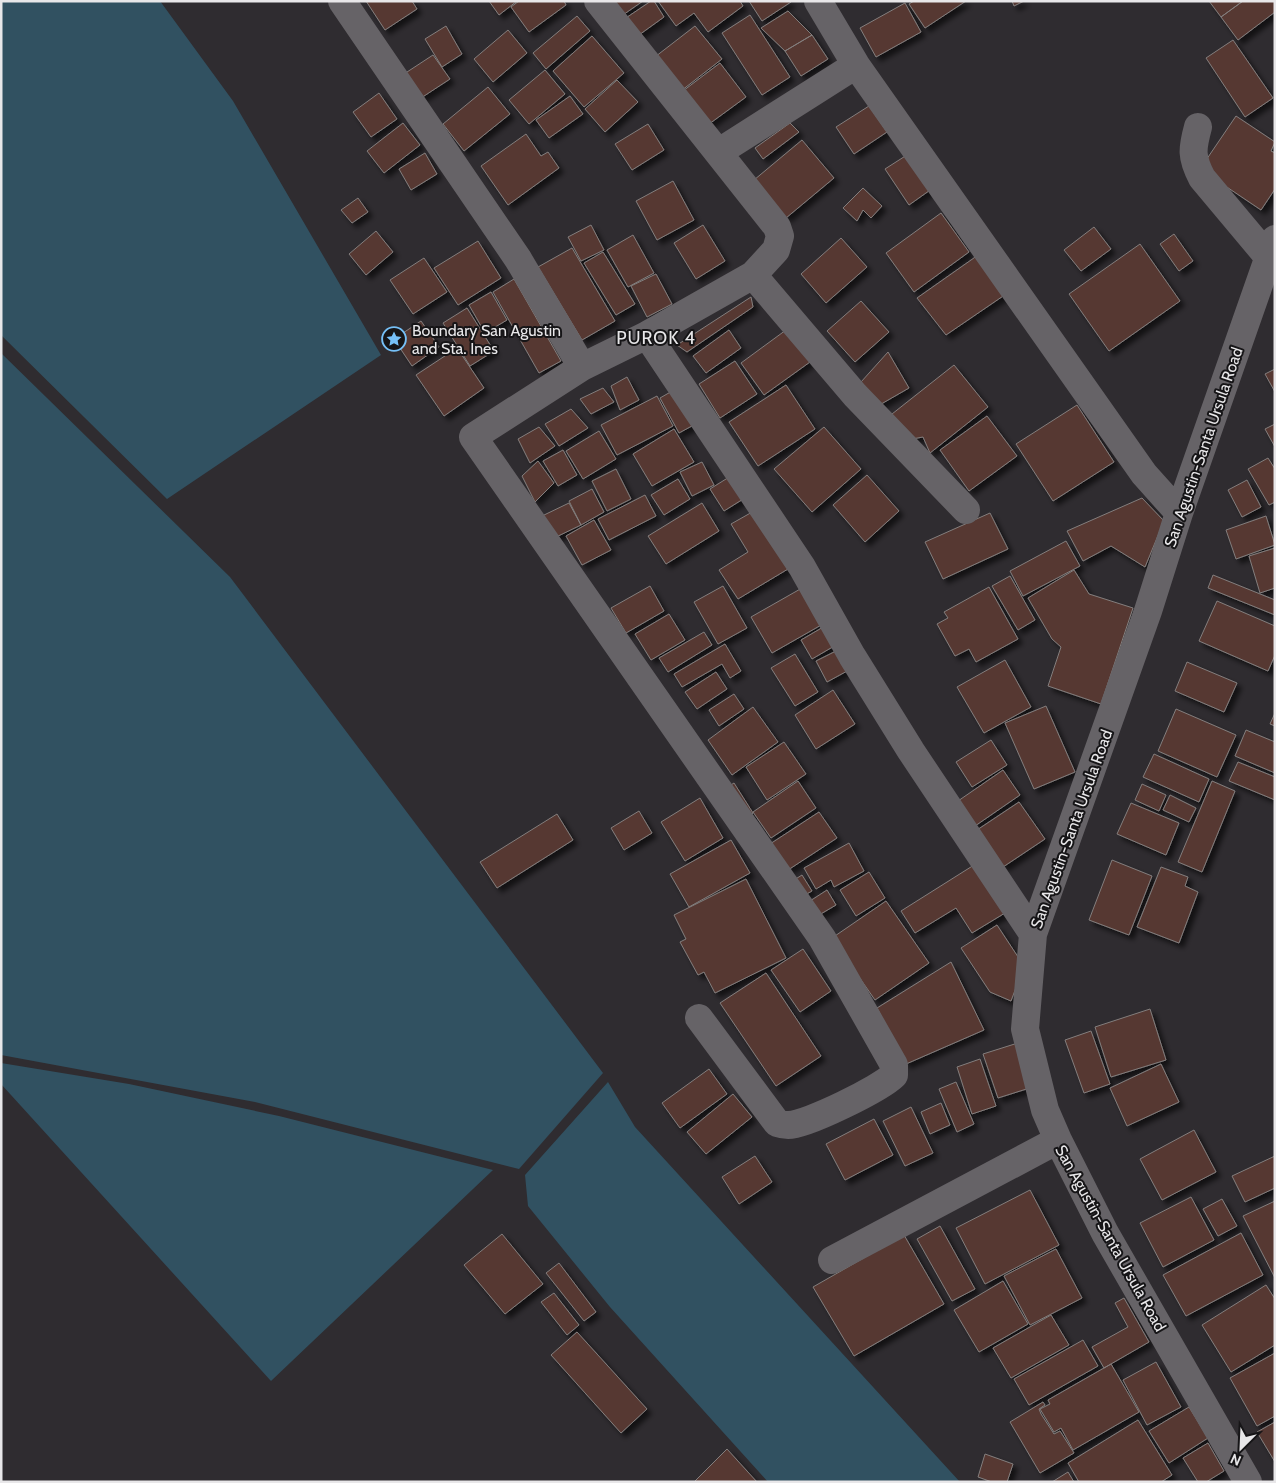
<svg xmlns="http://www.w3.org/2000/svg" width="1276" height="1483" viewBox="0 0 1276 1483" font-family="Cabin,sans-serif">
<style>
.water{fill:#315161}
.building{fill:#563731;stroke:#837e7d;filter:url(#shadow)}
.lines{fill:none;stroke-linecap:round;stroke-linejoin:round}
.minor{stroke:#666367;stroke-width:28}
.labels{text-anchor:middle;stroke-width:4;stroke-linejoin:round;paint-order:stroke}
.poi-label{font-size:16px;fill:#e8e7e9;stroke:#161517;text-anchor:start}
.street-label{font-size:16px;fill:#e8e7e9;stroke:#161517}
.neighbourhood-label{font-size:18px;letter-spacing:1px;fill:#e8e7e9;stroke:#161517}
</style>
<defs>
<filter id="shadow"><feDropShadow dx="4.5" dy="4.5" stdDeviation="2.5" flood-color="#0009"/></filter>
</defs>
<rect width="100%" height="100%" fill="#2f2c30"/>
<path class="water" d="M1,1H160L233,101L381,355L167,499L1,335Z
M1,353L230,577L603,1073L519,1169L255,1102L1,1055Z
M1,1063L129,1084L279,1116L493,1170L271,1381L1,1084Z
M608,1082L635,1127L960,1482H768L610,1307L528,1206L525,1175Z"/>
<path class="building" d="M366,1H412L417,9L385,30Z
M489,1H517L499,15Z
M519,1H564L566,5L529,32L511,7Z
M609,1H643L620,17Z
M651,1H654L664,17L632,40L620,22Z
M658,1H740L743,6L708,32L694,13L676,26Z
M749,1H790L791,2L762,21Z
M914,1H966L925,28L909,4Z
M1012,1H1024L1014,6Z
M1209,1H1243L1221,17Z
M1243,1H1275V12L1238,40L1221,17Z
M905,3L921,32L876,57L860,28Z
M788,11L812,35L785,51L761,28Z
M750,15L790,77L762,95L722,33Z
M577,16L590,31L546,69L533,53Z
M446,26L462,54L442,67L425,39Z
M695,26L722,59L677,94L651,60Z
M508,30L527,53L493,82L474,59Z
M812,35L828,59L801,76L785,51Z
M592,36L624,73L584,107L553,71Z
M1233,40L1273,98L1245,117L1206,58Z
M433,55L450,79L421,98L404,74Z
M720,63L746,97L705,127L679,94Z
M545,70L565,94L529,124L509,100Z
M617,80L638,102L605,132L585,109Z
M488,87L510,114L464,151L443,124Z
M379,93L397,119L371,137L353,112Z
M570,96L583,114L549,138L536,120Z
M869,106L887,132L854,154L836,127Z
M1236,116L1275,142L1271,151L1275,153V189L1261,210L1200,169Z
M403,123L420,145L384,173L367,151Z
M790,123L799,132L763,159L755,148Z
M648,124L664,150L632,170L615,144Z
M526,134L541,156L548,152L559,168L508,205L481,166Z
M802,140L834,178L786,218L754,180Z
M425,153L437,174L411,190L399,169Z
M910,153L933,188L909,205L885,169Z
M673,181L694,220L657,240L636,201Z
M863,188L882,206L871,218L863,210L857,221L843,208Z
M358,198L368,212L352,223L341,210Z
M941,213L969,252L914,292L886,253Z
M591,225L604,250L581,261L568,237Z
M703,225L725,261L696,279L674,243Z
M1094,227L1111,249L1081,271L1064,250Z
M376,231L393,252L366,275L349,254Z
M1174,234L1193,261L1179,271L1160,244Z
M633,235L654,273L628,287L607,250Z
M841,238L867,267L826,303L801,274Z
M478,241L501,278L458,305L434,268Z
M1140,244L1180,301L1109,351L1069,294Z
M572,248L615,321L582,340L538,267Z
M603,252L635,304L616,315L584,263Z
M981,253L1009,292L946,335L917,298Z
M424,258L447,292L413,314L390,280Z
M656,274L672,304L647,317L631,286Z
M514,279L561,361L539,373L493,292Z
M491,292L507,320L485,333L469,305Z
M751,297L753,307L687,352L677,345Z
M861,301L889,332L855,362L827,331Z
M467,308L494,351L470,366L443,323Z
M421,321L439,347L412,366L394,339Z
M729,330L741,348L706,373L693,356Z
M786,330L810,362L764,395L741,363Z
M457,348L484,388L444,416L416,375Z
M888,352L909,388L876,407L861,382Z
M735,361L757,394L720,418L699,384Z
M954,365L988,407L930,453L923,437L912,439L892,414Z
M1275,369V392L1265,374Z
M627,377L639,400L620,410L611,386Z
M786,385L815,429L758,466L729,422Z
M681,386L701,421L679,433L660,398Z
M603,388L614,402L591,414L580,399Z
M657,396L673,426L617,455L601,425Z
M1077,405L1114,462L1053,501L1016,444Z
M571,409L588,428L559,446L545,424Z
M987,416L1017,456L969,491L940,450Z
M1275,424V447L1265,429Z
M539,427L555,446L530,463L518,439Z
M824,427L861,469L812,512L774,469Z
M674,429L694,462L652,486L633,454Z
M599,431L616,459L583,479L566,451Z
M563,450L577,475L558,486L543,461Z
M1268,458L1275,469V502L1269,505L1248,469Z
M538,461L554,483L535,502L522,476Z
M702,462L714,485L692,496L680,472Z
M616,469L631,499L607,511L592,481Z
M734,474L748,496L724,511L710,489Z
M867,475L899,511L865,542L833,505Z
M678,479L690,499L664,515L651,495Z
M1247,480L1261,507L1242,517L1228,490Z
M592,489L604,512L581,525L569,501Z
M645,495L656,516L609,540L598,519Z
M1142,498L1164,521L1145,567L1111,546L1083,561L1067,531Z
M569,503L581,525L554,538L542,516Z
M702,503L719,531L666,564L648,536Z
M754,511L788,569L738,599L719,570L748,552L731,524Z
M990,513L1008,549L943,579L925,542Z
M1266,516L1275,545L1236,559L1226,530Z
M594,520L611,550L582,565L566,536Z
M1066,541L1080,566L1023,596L1010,571Z
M1275,548V588L1260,593L1249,556Z
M1074,570L1089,594L1133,608L1101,704L1048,686L1061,647L1052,639L1028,598Z
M1213,575L1275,600V615L1208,588Z
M1010,576L1035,620L1018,630L992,586Z
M650,586L664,611L626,633L611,608Z
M723,586L747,628L718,644L694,602Z
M989,587L1018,639L976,662L969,649L955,656L937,624L948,618L944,612Z
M802,588L823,624L772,653L751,617Z
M1217,601L1275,626V655L1268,671L1199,641Z
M669,614L685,640L651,660L635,634Z
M825,626L836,645L812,659L801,640Z
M704,632L712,645L668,672L659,658Z
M725,644L741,671L730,678L722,664L682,687L674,674Z
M838,650L849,670L827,682L816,661Z
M795,654L818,692L795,706L771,668Z
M1005,660L1031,707L984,733L957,687Z
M1187,662L1237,683L1224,712L1175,691Z
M716,672L727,689L697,709L685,692Z
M833,690L855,724L816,749L795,715Z
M734,694L744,709L719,726L709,710Z
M1046,706L1075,772L1034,789L1005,723Z
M753,707L778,742L732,775L708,740Z
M1176,709L1236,735L1217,777L1158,751Z
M1275,713V726L1270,724Z
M1246,730L1275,742V773L1235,756Z
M991,740L1007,765L972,787L956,762Z
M784,742L806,774L767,800L746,767Z
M1154,754L1209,779L1199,802L1143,777Z
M1238,762L1275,777V800L1229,781Z
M1003,770L1020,795L975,826L958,801Z
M798,781L816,808L771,838L753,812Z
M1212,781L1235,791L1202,872L1178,862Z
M734,783L753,813L744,820L723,790Z
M1142,784L1166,795L1159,811L1135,800Z
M1170,795L1196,808L1189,822L1163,810Z
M700,798L723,838L685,861L661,822Z
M1019,802L1045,839L1003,867L977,830Z
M1131,803L1179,823L1166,855L1117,834Z
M639,811L652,833L624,850L611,828Z
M819,812L837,838L788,870L770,844Z
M557,814L573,840L497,888L480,862Z
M731,840L750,873L689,907L670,874Z
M849,843L864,871L834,887L831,880L816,889L804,868Z
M1112,860L1152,876L1129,935L1089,920Z
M974,865L1005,913L972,933L956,908L915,933L901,911Z
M1161,867L1188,877L1185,886L1198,892L1179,943L1137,927Z
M869,872L885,898L856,916L840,890Z
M802,875L812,891L803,896L794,880Z
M746,879L786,958L715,993L704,972L698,975L680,942L686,939L674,915Z
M827,890L836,905L819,915L810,901Z
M886,901L929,963L875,1000L832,938Z
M997,925L1024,966L1011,1001L990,992L961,948Z
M803,949L831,991L800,1012L771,970Z
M951,962L984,1030L906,1064L877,1008Z
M766,973L821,1056L776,1086L720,1003Z
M1150,1009L1166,1060L1111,1077L1095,1027Z
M1091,1031L1110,1084L1084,1093L1065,1040Z
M1021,1042L1036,1086L998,1098L983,1054Z
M980,1059L996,1106L972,1114L957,1067Z
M1161,1064L1179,1102L1127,1126L1110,1088Z
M709,1069L727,1094L680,1128L662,1103Z
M956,1082L974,1124L957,1132L939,1089Z
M733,1094L752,1117L706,1154L687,1132Z
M941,1103L950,1125L930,1134L921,1112Z
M911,1107L933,1153L905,1166L883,1121Z
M874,1119L893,1155L845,1180L826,1144Z
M1194,1130L1216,1172L1162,1200L1140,1159Z
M755,1156L772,1182L739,1204L722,1177Z
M1275,1156V1188L1245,1202L1232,1176Z
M1030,1190L1059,1245L985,1284L956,1228Z
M1191,1197L1214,1240L1163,1267L1140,1223Z
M1222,1199L1237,1226L1218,1236L1203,1209Z
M1275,1201V1278L1243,1216Z
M940,1226L975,1289L952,1301L917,1239Z
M1241,1233L1263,1275L1186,1316L1163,1275Z
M502,1234L543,1284L505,1314L464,1265Z
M904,1235L944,1304L854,1356L813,1287Z
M1056,1249L1082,1298L1030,1325L1004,1276Z
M559,1263L596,1312L584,1321L546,1273Z
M1003,1281L1028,1324L979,1352L954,1310Z
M1266,1285L1275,1299V1345L1231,1372L1202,1325Z
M554,1293L579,1325L567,1335L541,1302Z
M1124,1298L1149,1342L1104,1368L1092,1347L1128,1327L1115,1303Z
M1051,1315L1069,1345L1011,1378L993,1348Z
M577,1332L647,1409L621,1433L551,1355Z
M1083,1340L1098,1366L1029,1405L1014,1379Z
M1275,1353V1416L1257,1426L1230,1378Z
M1156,1362L1181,1407L1147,1425L1123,1380Z
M1111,1364L1139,1412L1073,1450L1061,1428L1054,1432L1040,1409L1050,1404L1048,1400Z
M1043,1402L1045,1405L1039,1409L1041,1414L1054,1434L1060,1431L1074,1453L1040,1473L1010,1422Z
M1189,1407L1208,1438L1169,1463L1149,1431Z
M1138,1420L1172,1475L1161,1482H1079L1068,1463Z
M1275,1422V1462L1257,1432Z
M1208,1443L1224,1471L1206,1482H1198L1183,1458Z
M727,1449L757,1482H694Z
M985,1454L1013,1464L1007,1482H992L978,1477Z
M1068,1472L1074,1482H1052Z"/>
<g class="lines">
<path class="minor" d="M342,1L518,259L582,367
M598,1L777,227L780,236L776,250L753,275L647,335L582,367L473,437L822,938L894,1065V1075C881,1088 807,1125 788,1125C785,1125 780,1124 777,1123L699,1018
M818,1L856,65L1144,474L1179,513
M1198,127C1192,149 1191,157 1202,178L1269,258
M719,152L856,65
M753,275L855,395L966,510
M647,335L802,567L852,656L911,751L1033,934
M832,1260L1058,1140
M1248,1482L1105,1233L1058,1140L1045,1110L1025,1029L1033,934L1148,611L1179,513L1275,239"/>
</g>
<defs>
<g id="sight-ring" transform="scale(1.25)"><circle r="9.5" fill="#161517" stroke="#76c0f7" stroke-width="1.5"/><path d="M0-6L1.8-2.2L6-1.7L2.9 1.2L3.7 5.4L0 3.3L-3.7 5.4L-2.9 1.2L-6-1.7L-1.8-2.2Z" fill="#76c0f7"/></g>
</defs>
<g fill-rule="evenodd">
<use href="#sight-ring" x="394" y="339"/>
</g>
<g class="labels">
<g class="poi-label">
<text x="412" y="336">Boundary San Agustin<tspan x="412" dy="18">and Sta. Ines</tspan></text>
</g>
<g class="street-label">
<text transform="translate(1203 447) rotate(-71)" y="6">San Agustin-Santa Ursula Road</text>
<text transform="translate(1071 829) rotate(-70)" y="6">San Agustin-Santa Ursula Road</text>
<text transform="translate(1111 1238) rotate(61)" y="6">San Agustin-Santa Ursula Road</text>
</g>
<g class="neighbourhood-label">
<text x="656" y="344">PUROK 4</text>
</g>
</g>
<rect width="1276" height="1483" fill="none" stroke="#e8e7e9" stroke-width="5"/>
<g transform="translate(1241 1448) rotate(204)" stroke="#161517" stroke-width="4" paint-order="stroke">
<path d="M0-4L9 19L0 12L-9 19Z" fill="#e8e7e9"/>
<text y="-8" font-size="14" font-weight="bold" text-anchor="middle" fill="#e8e7e9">N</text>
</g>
</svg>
